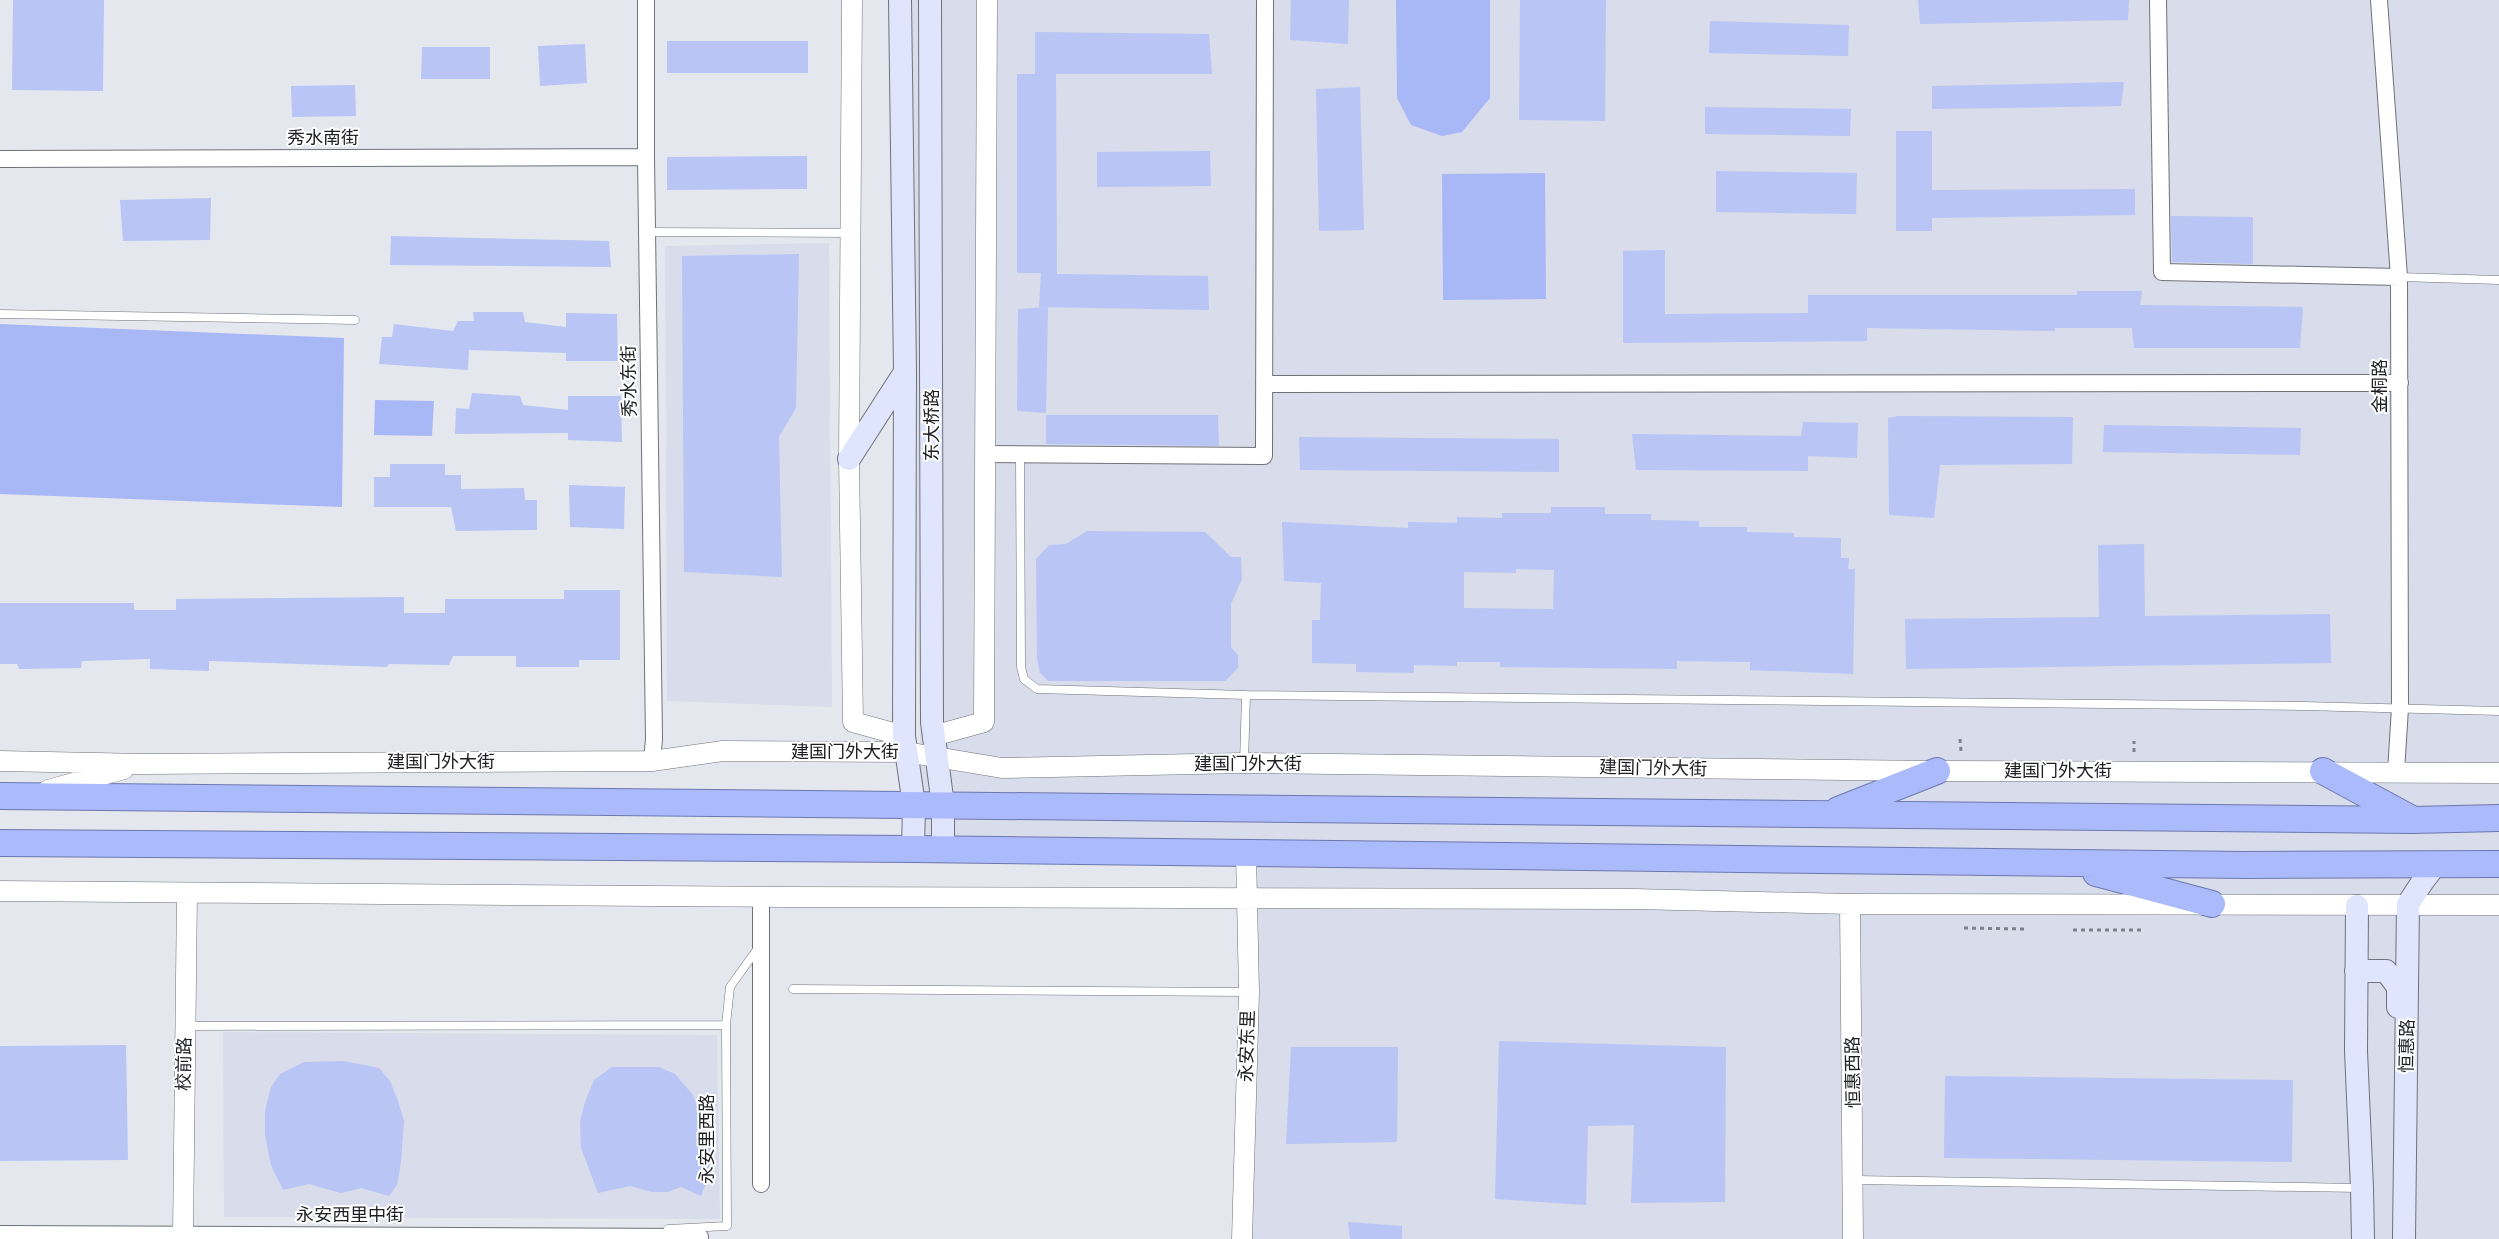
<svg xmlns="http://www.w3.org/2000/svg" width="2499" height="1239" viewBox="0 0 2499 1239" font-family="Overpass,'Noto Sans SC',sans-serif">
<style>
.built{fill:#d8dceb}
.green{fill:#a8b8f6}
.building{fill:#b8c5f5;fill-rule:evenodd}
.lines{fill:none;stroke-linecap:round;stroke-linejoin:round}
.service-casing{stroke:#707279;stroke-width:9}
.minor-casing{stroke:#707279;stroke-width:18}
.tertiary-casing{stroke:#707279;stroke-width:21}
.secondary-casing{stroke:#707279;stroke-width:24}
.trunk-casing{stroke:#6c78ae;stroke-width:28}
.path{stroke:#7f8186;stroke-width:3;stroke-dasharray:4 4;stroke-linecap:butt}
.service{stroke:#fff;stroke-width:8}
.minor{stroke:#fff;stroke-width:16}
.tertiary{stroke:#fff;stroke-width:20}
.secondary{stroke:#e0e5fe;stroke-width:22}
.trunk{stroke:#abbafb;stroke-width:26}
.labels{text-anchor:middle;stroke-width:4;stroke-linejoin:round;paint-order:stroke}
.street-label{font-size:18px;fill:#1e1f22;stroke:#fff}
</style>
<rect width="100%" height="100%" fill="#e5e7ef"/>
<path class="built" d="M906,0H2499V1239H1243L1246,854L922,842Z
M829,243L832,707L667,701L665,246Z
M223,1032L717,1035L720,1219L224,1217Z"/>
<path class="green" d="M1396,0H1490V98L1462,132L1442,136L1411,125L1397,98Z
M1545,173L1546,299L1443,300L1442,174Z
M0,324L344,338L342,507L0,494Z
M375,400L434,401L432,436L374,435Z"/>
<path class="building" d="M13,0H104L103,91L12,90Z
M1291,0H1349L1348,44L1290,40Z
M1520,0H1606L1605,121L1519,120Z
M1918,0H2129L2128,20L1920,24Z
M1710,21L1849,25L1848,56L1709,53Z
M1035,32L1209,34L1212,74H1056L1057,274L1208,276L1209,310L1039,307L1041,273H1017V74H1035Z
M667,41H808V73H667Z
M585,44L587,83L540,86L538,46Z
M422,47H490V79H421Z
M2124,82L2121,106L1932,109V86Z
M355,85L356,116L292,117L291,86Z
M1360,87L1364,230L1319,231L1316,89Z
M1705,107L1851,109L1850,136L1705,134Z
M1896,131H1932V190L2135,189V215L1932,218V231H1896Z
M1210,151L1211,186L1097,187V152Z
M807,156V189L667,190V157Z
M1716,171L1857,173L1856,214L1716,212Z
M211,198L210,240L123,241L120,200Z
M2171,216L2253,217V264L2172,262Z
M391,236L609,241L611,267L390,265Z
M1665,250V314L1808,313V295H2077V291H2142L2140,305L2303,307L2300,348H2134L2132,328H2055V331L1867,328V341L1623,343V251Z
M799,254L796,408L779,437L782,577L684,572L682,256Z
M1048,307L1046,413L1017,411L1018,309Z
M473,312H523L525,322L566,327V313L617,314L618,361H566V353L469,350L468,370L379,364L382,337H392L394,324L453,331L458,321H474Z
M472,393L520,396L523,405L568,410V396H621L622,442L568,440V433L455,434L456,408L469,409Z
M1046,415H1218L1219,446L1046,444Z
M1898,416L2073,417L2072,464L1940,465L1934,518L1889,515L1888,418Z
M1803,422L1858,423L1857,458L1808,456V471L1636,470L1632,434L1801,436Z
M2104,425L2301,428L2300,455L2103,452Z
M1299,437L1559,439V472L1300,470Z
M390,464H445V475H461V489L524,488L525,500H537V530L456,531L451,507H374V477H390Z
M569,485L625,487L624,529L570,527Z
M1551,507H1605V514H1651V520L1699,521V527H1747V532L1794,533V537L1841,538V558H1849L1848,569H1855L1853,674L1750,670V662L1677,661V669L1500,667V662H1457V666L1414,665V673L1356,672V664L1312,663V620H1320L1321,583L1284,581L1282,522L1408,528V522L1457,523V517L1502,518V513H1551ZM1516,569L1554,570L1553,609L1464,608V572L1516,573Z
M1087,531L1205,532L1231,557H1241L1242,579L1231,604V647L1238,655V668L1225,681H1048L1040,673L1037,659L1036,559L1049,545L1066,544Z
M2144,544L2145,616L2330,614L2331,663L1906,669L1905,619L2099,617L2098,545Z
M564,590H620V660H579V667H516V656H453L449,665L389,664L387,667L209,661V671L150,669V659L82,661L81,668L19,669L17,664H0V603H134V610H176V599L404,597V613H445V599H564Z
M1499,1041L1726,1047L1725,1202L1631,1203L1634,1125L1588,1126L1586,1205L1495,1199Z
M126,1045L128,1160L0,1161V1046Z
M1291,1047H1398L1397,1142L1286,1144Z
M343,1061L379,1068L390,1081L398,1101L404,1121L401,1162L397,1185L389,1196L361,1188L341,1193L309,1184L283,1190L271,1165L265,1135V1111L271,1087L280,1074L304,1062Z
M612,1067H659L675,1074L693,1095L711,1145L710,1173L701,1196L681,1187L668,1192H652L630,1186L598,1193L581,1148L580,1122L585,1102L594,1080Z
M1945,1076L2293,1080L2292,1162L1944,1158Z
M1348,1222L1402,1226V1239H1350Z"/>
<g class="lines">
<g class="service-casing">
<path id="service" d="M647,232L850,233
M2399,277L2499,280
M0,314L355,320
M1020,455L1021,667L1024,679L1037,689L1246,695
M1244,763L1246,695L2303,706L2499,711
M793,989L1248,992
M187,1026L726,1025
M1854,1180L2359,1188
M668,1229L727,1226L726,1025L730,987L758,948"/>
</g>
<g class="minor-casing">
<path id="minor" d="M646,0V157L654,739L652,761
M2158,0L2162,272L2399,277
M2379,0L2399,277L2400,708L2396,772
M0,159L646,157
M1264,384L2400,383
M986,454L1264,456L1265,0
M761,897V1184
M0,1234L700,1237"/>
</g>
<g class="tertiary-casing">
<path id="tertiary" d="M852,0L849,459L853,722L904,736
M933,736L984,722L987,0
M0,761L145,764L652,761L723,751L906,752L1002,768L1244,763L1937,771L2499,773
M48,790L124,769
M0,891L784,897L1634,899L1850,904L2499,905
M1850,904L1853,1239
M183,1234L187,894
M1242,1239L1249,992L1246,854"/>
</g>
<g class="secondary-casing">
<path id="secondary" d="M900,0L905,372L904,736L914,805L913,849
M930,0L932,722L943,805V849
M849,459L905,372
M2357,906L2356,1051L2362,1188L2363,1239
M2356,971H2386L2398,987V1007
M2404,1239L2408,904L2423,881L2437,863"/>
</g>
<g class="trunk-casing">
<path id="trunk" d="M2323,771L2410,818
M0,796L2412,820L2499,818
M1838,810L1937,771
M0,843L913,849L2245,865L2499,864
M2096,873L2212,904"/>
</g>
<path class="path" d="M1960,739L1961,751
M2134,752V741
M1964,928L2025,929
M2073,930H2143"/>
<use href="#service" class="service"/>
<use href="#minor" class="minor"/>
<use href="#tertiary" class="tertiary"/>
<use href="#secondary" class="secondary"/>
<use href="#trunk" class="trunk"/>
</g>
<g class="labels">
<g class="street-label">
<text x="323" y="144">秀水南街</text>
<text transform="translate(629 381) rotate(-91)" y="6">秀水东街</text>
<text transform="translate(2380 386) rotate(-90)" y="6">金桐路</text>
<text transform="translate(932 425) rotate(-90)" y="6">东大桥路</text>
<text x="845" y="758">建国门外大街</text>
<text x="441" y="768">建国门外大街</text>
<text x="1248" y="770">建国门外大街</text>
<text transform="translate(1653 768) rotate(1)" y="6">建国门外大街</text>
<text x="2058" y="777">建国门外大街</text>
<text transform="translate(1247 1046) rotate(-88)" y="6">永安东里</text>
<text transform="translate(2407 1046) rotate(-89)" y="6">恒惠路</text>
<text transform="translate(184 1064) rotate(-89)" y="6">校前路</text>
<text transform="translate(1853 1072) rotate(-91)" y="6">恒惠西路</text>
<text transform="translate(707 1139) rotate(-90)" y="6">永安里西路</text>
<text x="350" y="1221">永安西里中街</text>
</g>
</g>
</svg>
